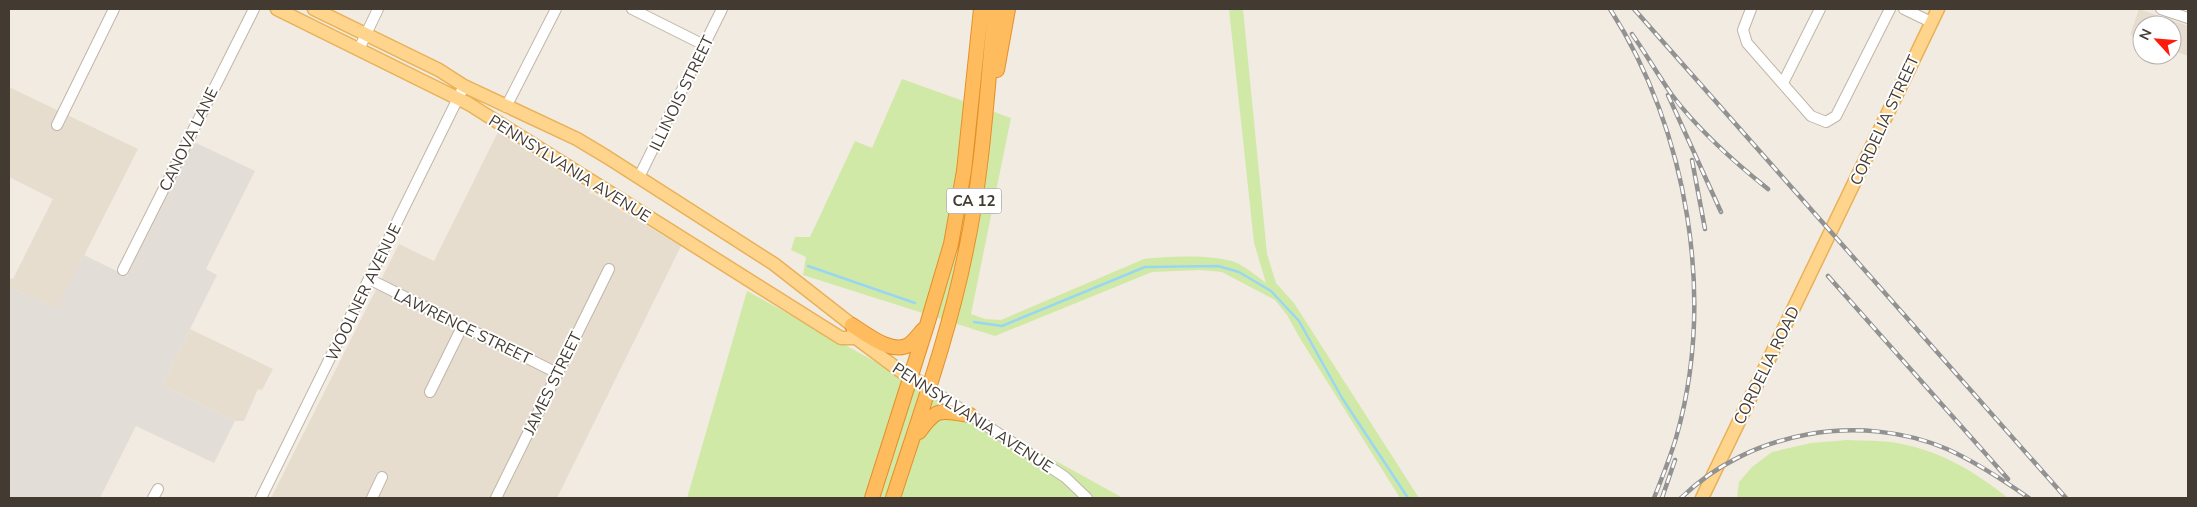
<svg xmlns="http://www.w3.org/2000/svg" width="2197" height="507" viewBox="0 0 2197 507" font-family="'Nunito Sans',sans-serif">
<style>
.residential{fill:#e6ddcf}
.industrial{fill:#e3ddd7}
.green{fill:#d1e9a7}
.lines{fill:none;stroke-linecap:round;stroke-linejoin:round}
.stream{stroke:#99d6f3;stroke-width:2.5}
.minor-casing{stroke:#c0b5a7;stroke-width:12}
.major-casing{stroke:#e9b158;stroke-width:15}
.highway-casing{stroke:#e49028;stroke-width:16}
.minor{stroke:#fff;stroke-width:10}
.major{stroke:#ffd58d;stroke-width:12}
.highway{stroke:#ffbc5f;stroke-width:14}
.rail-casing{stroke:#929292;stroke-width:4.5}
.rail{stroke:#fff;stroke-width:2.5;stroke-dasharray:8;stroke-linecap:butt}
.labels{text-anchor:middle;stroke-width:4;stroke-linejoin:round;paint-order:stroke}
.shield{fill:#fff;stroke:#7b7670;stroke-width:1}
.shield-label{font-size:15px;font-weight:bold;fill:#433b32}
.street-label{font-size:16px;fill:#433b32;stroke:#fff}
</style>
<rect width="100%" height="100%" fill="#f2ebe1"/>
<path class="residential" d="M2139,9L2188,26V56L2172,50V25H2142V39L2130,35Z
M9,87L138,149L57,309L9,287V278L13,279L53,199L9,177Z
M498,132L590,190L589,194L592,193L681,246L557,498H271L399,244L434,261Z
M190,329L273,369L262,390L258,389L244,421H235L162,385Z"/>
<path class="industrial" d="M192,141L255,171L206,269L217,275L162,385L235,421L214,463L136,426L100,498H9V287L57,309L84,255L127,276Z"/>
<path class="green" d="M1229,9H1243L1267,254L1276,283L1294,303L1419,498H1400L1301,340L1287,315L1275,300L1222,272L1200,270L1152,272L995,336L803,275L806,257L791,250L795,237H810L855,141L872,148L902,79L1011,118L971,314L985,319L1001,320L1144,259C1166,256 1217,254 1237,263C1247,268 1257,276 1266,283L1254,243Z
M747,291L1123,498H687Z
M1847,440C1863,441 1881,440 1897,443C1941,451 1974,471 2008,498H1737L1739,482L1752,467L1772,452L1811,443Z"/>
<g class="lines">
<path class="stream" d="M808,266L915,303
M974,322L1002,326L1145,267L1218,266L1239,272L1271,291L1299,321L1342,398L1408,498"/>
<g class="minor-casing">
<path id="minor" d="M632,9L704,45
M1751,9L1743,30L1747,43L1811,116L1826,122L1836,116L1890,9
M1904,9L1931,22
M2161,9L2188,18
M359,49L378,9
M1783,83L1820,9
M506,107L556,9
M57,125L114,9
M639,177L722,9
M123,270L254,9
M369,279L557,373
M929,388L1065,477L1087,498
M430,392L463,325
M153,498L158,489
M261,498L464,86
M372,498L382,477
M496,498L609,269"/>
</g>
<g class="major-casing">
<path id="major" d="M277,9L469,104L841,338H856L899,370L929,388
M314,9L439,70L464,86L577,139L607,157L774,264L852,325L854,334
M1702,498L1938,9"/>
</g>
<g class="highway-casing">
<path id="highway" d="M997,70L1008,9
M852,325C866,334 893,356 910,344C915,340 919,334 924,329
M919,432C938,406 940,411 970,415
M872,498L927,325L951,244L964,171L981,9
M893,498C919,417 949,335 966,250C983,171 987,89 995,9"/>
</g>
<use href="#minor" class="minor"/>
<use href="#major" class="major"/>
<use href="#highway" class="highway"/>
<g class="rail-casing">
<path id="rail" d="M1610,9C1688,130 1716,299 1676,438C1670,458 1662,478 1654,498
M1634,9L2066,498
M1632,34C1646,54 1658,75 1672,95C1699,131 1733,161 1768,189
M1668,95L1721,212
M1692,160L1705,229
M1828,276L2008,479
M1662,498L1675,460
M1681,498C1750,431 1860,412 1947,449C1976,462 2003,480 2029,498"/>
</g>
<use href="#rail" class="rail"/>
</g>
<g class="labels">
<rect class="shield" x="946.5" y="188.5" width="55" height="25" rx="4"/>
<g class="shield-label">
<text x="974" y="206">CA 12</text>
</g>
<g class="street-label">
<text transform="translate(681 93) rotate(-64)" y="6">ILLINOIS STREET</text>
<text transform="translate(1884 120) rotate(-65)" y="6">CORDELIA STREET</text>
<text transform="translate(188 139) rotate(-64)" y="6">CANOVA LANE</text>
<text transform="translate(570 168) rotate(32)" y="6">PENNSYLVANIA AVENUE</text>
<text transform="translate(363 292) rotate(-64)" y="6">WOOLNER AVENUE</text>
<text transform="translate(463 326) rotate(26)" y="6">LAWRENCE STREET</text>
<text transform="translate(1766 365) rotate(-64)" y="6">CORDELIA ROAD</text>
<text transform="translate(552 383) rotate(-64)" y="6">JAMES STREET</text>
<text transform="translate(973 417) rotate(33)" y="6">PENNSYLVANIA AVENUE</text>
</g>
</g>
<rect width="2197" height="507" fill="none" stroke="#433b32" stroke-width="20"/>
<g transform="translate(2157 40) rotate(296)"><circle r="24" fill="#ffffff" stroke="#b4b1ad"/>
<path d="M0-4L9 19L0 12L-9 19Z" fill="#ff1b0b"/>
<text y="-8" font-size="14" font-weight="bold" text-anchor="middle" fill="#433b32">N</text>
</g>
</svg>
